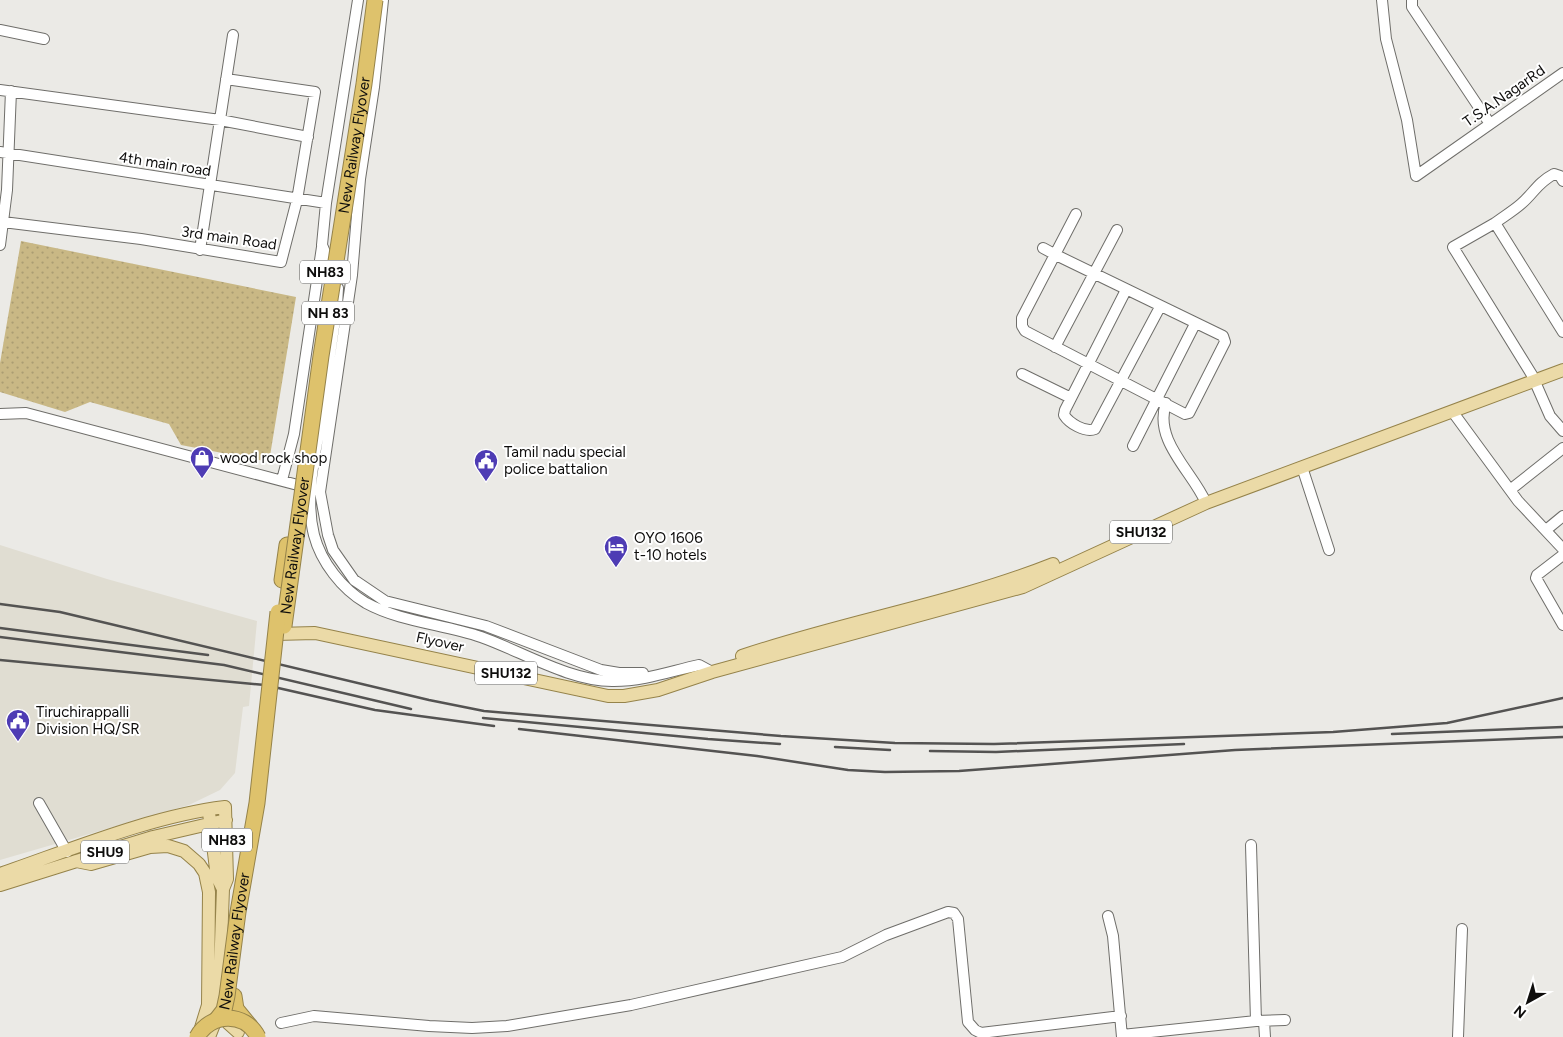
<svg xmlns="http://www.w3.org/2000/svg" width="1563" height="1037" viewBox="0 0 1563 1037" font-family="Figtree,sans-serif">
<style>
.built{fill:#e0ddd2}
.grass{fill:url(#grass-dots)}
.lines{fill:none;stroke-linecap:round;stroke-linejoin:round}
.minor-casing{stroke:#6f6e6a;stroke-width:12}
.major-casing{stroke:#95834a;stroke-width:14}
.highway-casing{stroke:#95834a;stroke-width:17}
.minor{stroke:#fff;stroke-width:10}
.major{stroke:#ebdaa7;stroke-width:12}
.highway{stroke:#dec26c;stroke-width:15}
.rail{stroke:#545352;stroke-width:2.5}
.highway-bridge-casing{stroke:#95834a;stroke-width:17;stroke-linecap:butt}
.highway-bridge{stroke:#dec26c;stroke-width:15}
.labels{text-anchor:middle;stroke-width:4;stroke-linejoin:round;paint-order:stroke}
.shield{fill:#fff;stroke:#565655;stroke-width:1}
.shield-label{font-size:14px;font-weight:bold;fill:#0e0d0c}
.street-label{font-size:15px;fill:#0e0d0c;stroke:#fff}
.poi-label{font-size:15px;fill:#0e0d0c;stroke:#fff;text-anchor:start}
</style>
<defs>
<pattern id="grass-dots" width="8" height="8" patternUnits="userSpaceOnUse" patternTransform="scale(1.25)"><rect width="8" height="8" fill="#c9b885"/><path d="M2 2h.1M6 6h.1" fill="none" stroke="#ab9d72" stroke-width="1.8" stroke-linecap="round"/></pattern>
</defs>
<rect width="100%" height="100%" fill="#ebeae6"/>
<path class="built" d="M0,545L107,579L257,621L249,706L243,707L235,773L220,790L189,805L0,860Z"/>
<path class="grass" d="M21,241L296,297L269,462L181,445L169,424L90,402L65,412L0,392V363Z"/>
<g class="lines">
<g class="minor-casing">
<path id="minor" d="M383,0L374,87L360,179L352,275L320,492L328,535L333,550L354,580L385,601L486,626L601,670L619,673H643
M1382,0L1386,39L1407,120L1416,176L1563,73
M1412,0V7L1490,124
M0,30L44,39
M0,90L220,120L308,137
M0,152L326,203
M3,222L141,239L281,262L297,200L315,92L226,79
M1495,223C1503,217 1513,211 1521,204C1534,193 1537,183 1554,174L1560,176L1563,181
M0,245L7,190L11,91
M1043,248L1056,255L1223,336L1225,342L1189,413L1185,414L1025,331L1022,326V318L1076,214
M200,250L233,35
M334,274L322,245L326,203L358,0
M338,288L337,306C331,346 326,386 320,426C314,461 305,500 314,535C321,562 342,589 366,603C401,622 443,624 481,637C521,651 571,682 614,681C644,681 671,671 699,665L712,672
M1126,290L1065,410L1064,415C1069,423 1085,433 1095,429L1160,307
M1563,332L1495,223L1453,247L1532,375L1550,416L1563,431
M1055,347L1117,230
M1022,374L1071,398
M1166,403C1153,441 1193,472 1206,503
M1452,411L1518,501L1563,549
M0,414L26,413L309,488
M1133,446L1195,324
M1302,467L1329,550
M282,480L294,434L322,247
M1510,490L1563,448
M1546,530L1563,516
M1563,555L1537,575L1536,578L1563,625
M39,803L67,852
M1251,845L1256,1021
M1108,916L1113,936L1122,1037
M1264,1021L1265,1037
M281,1023L314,1016L429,1026L472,1028L507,1026L631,1005L842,957L886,935L948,912L954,913L958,919L968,1022L975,1030L981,1033L1121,1016
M1122,1035L1256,1021L1285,1020
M1458,1037L1462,929"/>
</g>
<g class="major-casing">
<path id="major" d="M276,634L315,633L608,696H624L658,690L712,672L1023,587L1206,503L1563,370
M742,656C845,621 952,604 1053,564
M209,813L217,877L223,889
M117,848L153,837L226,820
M76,861L91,864L150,847L168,846L184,851L199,864L205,873L209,892L208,1005L200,1031
M0,874C70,850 151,816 225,807L227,879L223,889L219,999L218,1014L209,1037
M0,885L83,859
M222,1013L228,1023L238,1032"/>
</g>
<g class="highway-casing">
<path id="highway" d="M282,580L287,545
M234,996L236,1009L250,1026"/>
</g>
<use href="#minor" class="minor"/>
<use href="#major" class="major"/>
<use href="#highway" class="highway"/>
<path class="rail" d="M0,604L60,612L429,700L484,711L781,736L895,743L994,744L1333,732L1447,723L1563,698
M0,628L208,655
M0,637L224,665L411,709
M0,660L265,685L375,710L494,726
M483,718L708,739L780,744
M519,729L757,756L848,770L885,772L959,771L1235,750L1563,737
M1392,734L1563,727
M835,747L890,750
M930,751L996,752L1184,744"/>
<g class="highway-bridge-casing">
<g id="highway-bridge">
<path id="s1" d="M284,626L321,356L364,84L375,0"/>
<path id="s2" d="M217,1019L224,1010L227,996L238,912L257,803L278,612"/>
<path d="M197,1037C210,1013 245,1011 258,1037"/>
</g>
</g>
<use href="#highway-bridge" class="highway-bridge"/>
</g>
<defs>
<g id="shop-pin" transform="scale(1.25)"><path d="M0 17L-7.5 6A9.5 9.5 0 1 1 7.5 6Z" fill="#4e3cb4" stroke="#fff"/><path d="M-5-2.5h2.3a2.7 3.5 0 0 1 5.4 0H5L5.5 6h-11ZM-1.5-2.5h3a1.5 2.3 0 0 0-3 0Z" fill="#fff"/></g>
<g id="civic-pin" transform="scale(1.25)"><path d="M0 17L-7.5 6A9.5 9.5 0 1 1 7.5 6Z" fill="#4e3cb4" stroke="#fff"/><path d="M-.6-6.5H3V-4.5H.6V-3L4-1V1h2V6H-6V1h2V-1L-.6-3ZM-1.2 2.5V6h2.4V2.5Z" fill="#fff"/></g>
<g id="hotel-pin" transform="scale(1.25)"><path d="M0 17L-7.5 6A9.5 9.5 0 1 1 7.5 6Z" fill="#4e3cb4" stroke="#fff"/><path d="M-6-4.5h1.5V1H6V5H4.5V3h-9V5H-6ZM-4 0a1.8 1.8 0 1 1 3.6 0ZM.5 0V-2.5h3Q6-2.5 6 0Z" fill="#fff"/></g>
</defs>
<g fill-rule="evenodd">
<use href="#shop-pin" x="202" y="458"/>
<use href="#civic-pin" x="486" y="461"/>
<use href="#hotel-pin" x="616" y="547"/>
<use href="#civic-pin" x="18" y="721"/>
</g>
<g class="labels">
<g class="shield">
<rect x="300" y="260.5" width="50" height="23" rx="4"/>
<rect x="302" y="301.5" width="52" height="23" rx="4"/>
<rect x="1110" y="520.5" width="62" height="23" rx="4"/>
<rect x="475" y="661.5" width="62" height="23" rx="4"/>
<rect x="202" y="828.5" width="50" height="23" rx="4"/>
<rect x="81" y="840.5" width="48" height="23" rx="4"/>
</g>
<g class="shield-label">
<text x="325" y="277">NH83</text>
<text x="328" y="318">NH 83</text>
<text x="1141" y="537">SHU132</text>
<text x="506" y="678">SHU132</text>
<text x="227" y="845">NH83</text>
<text x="105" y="857">SHU9</text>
</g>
<g class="street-label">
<text transform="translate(1504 96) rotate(-35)" y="5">T.S.A.NagarRd</text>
<text dy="5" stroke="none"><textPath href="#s1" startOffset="486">New Railway Flyover</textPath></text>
<text transform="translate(165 164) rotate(9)" y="5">4th main road</text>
<text transform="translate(229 238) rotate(8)" y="5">3rd main Road</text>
<text dy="5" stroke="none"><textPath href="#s1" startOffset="81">New Railway Flyover</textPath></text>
<text transform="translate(440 642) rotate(12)" y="5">Flyover</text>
<text dy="5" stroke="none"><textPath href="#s2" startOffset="81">New Railway Flyover</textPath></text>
</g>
<g class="poi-label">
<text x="504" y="457">Tamil nadu special<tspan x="504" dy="17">police battalion</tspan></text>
<text x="220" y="463">wood rock shop</text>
<text x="634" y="543">OYO 1606<tspan x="634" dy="17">t-10 hotels</tspan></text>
<text x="36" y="717">Tiruchirappalli<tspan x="36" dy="17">Division HQ/SR</tspan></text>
</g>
</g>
<g transform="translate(1528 1002) rotate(219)" stroke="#ffffff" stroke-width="4" paint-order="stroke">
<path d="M0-4L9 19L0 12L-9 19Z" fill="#0e0d0c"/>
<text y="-8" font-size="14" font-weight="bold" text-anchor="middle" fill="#0e0d0c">N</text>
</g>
</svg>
